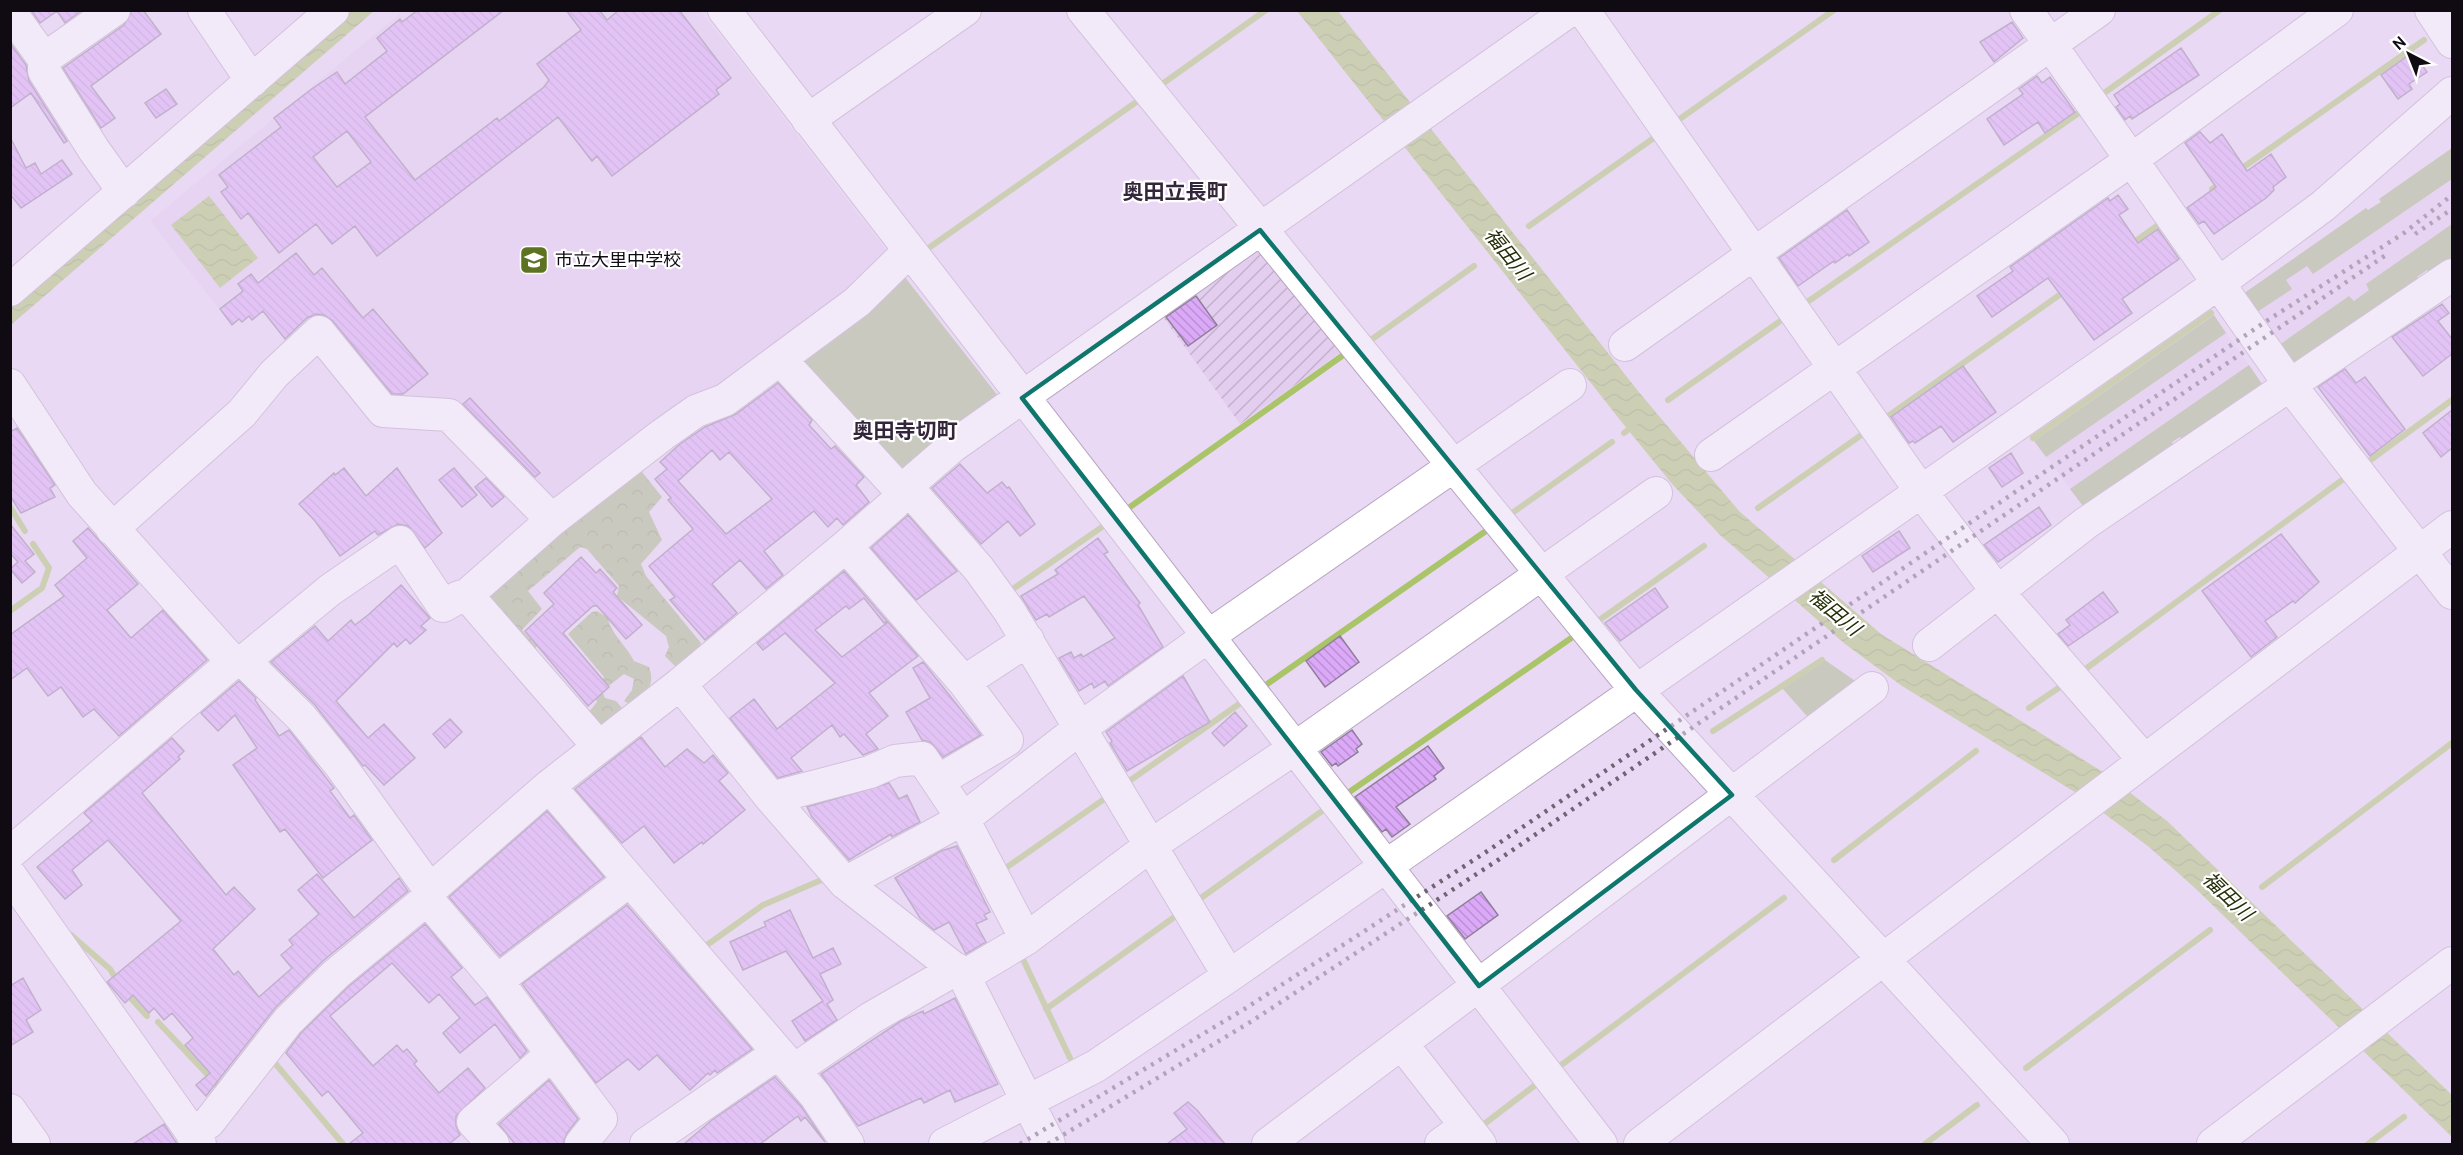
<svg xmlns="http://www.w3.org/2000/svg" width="2463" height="1155" viewBox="0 0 2463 1155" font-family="Cabin,'Noto Sans JP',sans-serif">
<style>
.built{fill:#e4cef0}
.industrial{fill:url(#industrial-furrows)}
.green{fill:#a4b57e}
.forest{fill:url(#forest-crowns)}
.water{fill:url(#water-waves)}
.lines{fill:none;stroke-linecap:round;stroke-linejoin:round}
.stream{stroke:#aac469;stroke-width:6}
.building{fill:url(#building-back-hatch);stroke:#8e7f98;stroke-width:1.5;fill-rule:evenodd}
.minor-casing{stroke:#b7a6c0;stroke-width:34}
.minor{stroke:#fff;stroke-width:32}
.rail{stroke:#6e6474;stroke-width:4.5;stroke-dasharray:3 6;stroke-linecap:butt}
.marked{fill:none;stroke:#0f766e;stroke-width:4.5;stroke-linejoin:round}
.labels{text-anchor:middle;stroke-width:4.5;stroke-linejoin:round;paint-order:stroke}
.poi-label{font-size:18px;fill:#100a13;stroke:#fff;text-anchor:start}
.water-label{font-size:20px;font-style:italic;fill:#242e07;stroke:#fff}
.quarter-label{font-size:21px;font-weight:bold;fill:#33263a;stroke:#fff}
</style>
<defs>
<pattern id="industrial-furrows" width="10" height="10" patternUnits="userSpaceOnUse" patternTransform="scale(1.5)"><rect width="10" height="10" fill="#e4cef0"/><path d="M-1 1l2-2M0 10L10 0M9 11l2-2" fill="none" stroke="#c3b0cd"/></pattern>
<pattern id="forest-crowns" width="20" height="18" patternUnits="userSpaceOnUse" patternTransform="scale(1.5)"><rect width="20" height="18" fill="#a4b57e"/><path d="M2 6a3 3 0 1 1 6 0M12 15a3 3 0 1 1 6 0" fill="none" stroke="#8c9a6c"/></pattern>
<pattern id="water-waves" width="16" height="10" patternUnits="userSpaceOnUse" patternTransform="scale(1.5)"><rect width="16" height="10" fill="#aac469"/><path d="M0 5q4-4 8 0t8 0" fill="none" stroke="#91a75a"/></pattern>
<pattern id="building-back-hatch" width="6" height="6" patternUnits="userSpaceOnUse" patternTransform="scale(1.5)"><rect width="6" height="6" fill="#dba9f8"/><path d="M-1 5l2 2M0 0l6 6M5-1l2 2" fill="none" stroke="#bb90d4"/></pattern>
</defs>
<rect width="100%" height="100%" fill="#ead9f4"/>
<path class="built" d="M700,10L890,255L886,266L558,505L451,408L391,406L277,265L219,309L150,221L403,11Z
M2452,148V258L2430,273L2427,270L2417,277L2419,281L2293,366L2243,294L2366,208L2368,210L2381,202L2379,199Z
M2214,315L2262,384L2182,439L2180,437L2172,442L2173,445L2083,506L2034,441Z"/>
<path class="industrial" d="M1248,246L1264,249L1347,348L1240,424L1158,310Z"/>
<path class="green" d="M2452,148V179L2313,274L2307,266L2286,280L2292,289L2257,312L2243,294L2366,208L2368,210L2381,202L2379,199Z
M2452,224V258L2430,273L2427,270L2417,277L2419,281L2293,366L2279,345L2349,296L2354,301L2369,290L2366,284Z
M904,276L1002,401L896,476L801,370L807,365L801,358Z
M2214,315L2226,333L2046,457L2034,441Z
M2249,365L2262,384L2182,439L2180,437L2172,442L2173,445L2083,506L2070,489Z
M1825,660L1861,685L1813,723L1782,688Z"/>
<path class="forest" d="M638,467L662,497L649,512L662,540L641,564L646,576L701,643L698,650L675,666L665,656L669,647L666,636L617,596L619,586L587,549L580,547L528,591L542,609L522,630L537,646L531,654L484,595L588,513L586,508Z
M597,611L608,618C610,633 627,646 634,661L649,667C656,687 646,693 631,705L624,701L632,690L634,679L624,674L602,691L605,698L616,701L622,708L600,729L589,712L597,702L593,691L604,677L568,634L592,612Z"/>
<path class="water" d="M350,11H374L11,325L10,306Z
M1297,11H1338L1638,391L1739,511L1881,634L2103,772L2167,821L2452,1095V1137L2196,889L2149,847L2078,794L1902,686L1845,644L1720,535L1673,485L1628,430Z
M209,196L258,258L220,288L171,225Z"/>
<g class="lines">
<path class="stream" d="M1158,87L1266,10
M2100,96L2220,10
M1674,123L1834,10
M2238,171L2424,40
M2212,189L2222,182
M1529,226L1658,135
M2130,245L2161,223
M923,252L1142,98
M1803,305L2083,110
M1368,342L1474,266
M1668,400L1786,317
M1884,419L2065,291
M1624,433L1634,425
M2033,438L2211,313
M2365,464L2452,400
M10,507L25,531
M1758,508L1867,431
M1123,512L1349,351
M1508,516L1612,442
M1007,593L1102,527
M10,611L42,588L49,568L33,544
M1598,621L1704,546
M2080,673L2349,475
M1263,687L1493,526
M2029,708L2066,683
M1713,731L1822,660
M1125,784L1239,704
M1345,795L1577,634
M1834,860L1976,751
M1000,872L1110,795
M2262,887L2452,743
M1194,903L1322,811
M71,935L110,969L117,981
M700,950L763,905L826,878
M1020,953L1070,1058
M125,992L147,1016
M1046,1009L1180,913
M158,1022L222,1090
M270,1067L274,1062L343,1144
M2026,1068L2210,930
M1556,1069L1784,898
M1479,1128L1534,1086
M1925,1144L1977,1105
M2368,1144L2404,1117"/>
</g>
<path class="building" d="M31,10H82L65,23L57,11L40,23Z
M132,10H143L161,34L91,86L115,118L101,128L63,68L124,25Z
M418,10H504L365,117L415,180L497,118L499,121L544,87L549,80L537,64L581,30L566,10H599L607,20L619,10H679L731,78L716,90L719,94L612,176L597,156L592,161L558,117L377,256L355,226L332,244L316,224L279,253L248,213L241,219L221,192L228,187L219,175L281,127L274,118L313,88L337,72L345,84L387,51L377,38L400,19L402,22ZM347,131L371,162L337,187L313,157Z
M2012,22L2023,38L1994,62L1980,42Z
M10,43L26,65L29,81L67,141L64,143L31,93L10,108Z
M2181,48L2199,75L2132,119L2130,116L2125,120L2116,107L2120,104L2114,95Z
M2413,52L2427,72L2409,84L2412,89L2398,99L2381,75Z
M2037,76L2042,83L2050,77L2075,112L2045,133L2038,122L2004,145L1987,119L2023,94L2019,89Z
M166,89L177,104L156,118L145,103Z
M2200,132L2210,143L2222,134L2247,171L2271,154L2286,177L2273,187L2274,190L2266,198L2214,234L2204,221L2199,224L2187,208L2216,187L2185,143Z
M10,137L26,168L35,163L41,174L62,160L72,174L21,208L10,194Z
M2118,195L2128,209L2119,215L2138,243L2158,229L2179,259L2122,299L2132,313L2094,340L2048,278L1992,317L1977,296L2013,271L2010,267L2108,198L2110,201Z
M1847,210L1869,242L1849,256L1848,254L1835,263L1834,261L1798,286L1779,258Z
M296,253L314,275L322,268L363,318L373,309L428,374L403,394H392L333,321L324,315L316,314L307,318L285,339L263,311L252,320L249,316L242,322L239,319L232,325L220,309L243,291L238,284L251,274L258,283Z
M1196,296L1217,325L1188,346L1166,317Z
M2442,304L2449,313L2438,321L2452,339V354L2423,376L2392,337Z
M1963,366L1996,412L1953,442L1941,426L1915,443L1913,441L1909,443L1891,417Z
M2345,369L2356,383L2365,377L2405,429L2370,456L2318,387Z
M778,383L812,420L809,425L831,449L835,446L864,477L856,485L869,502L843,525L837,518L828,527L814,511L764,551L783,575L766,589L740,560L714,582L712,584L737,613L705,640L670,600L675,597L649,566L693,529L668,500L671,498L655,479L667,469L660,462L680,444L705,427L736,414ZM712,450L720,460L729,452L772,499L726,534L678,481Z
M470,398L540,473L535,477L463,404Z
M2452,410V448L2441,457L2423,433Z
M17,428L55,485L50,488L55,497L21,513L10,496V432Z
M2011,453L2023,473L2002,487L1989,468Z
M960,464L987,493L1002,482L1007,488L1009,487L1035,524L1020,536L1008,521L981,544L932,488Z
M344,468L366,496L397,468L442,533L425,548L408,526L398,524L378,535L375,531L340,556L315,521L299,504L334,473L335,475Z
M454,468L477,495L462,507L439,480Z
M486,478L504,497L492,507L475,487Z
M2039,507L2051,525L1998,562L1984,545Z
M908,515L957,571L916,600L871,548Z
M10,524L34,554L25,561L35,572L22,583L10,569L18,562L10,553Z
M88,528L138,584L107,610L131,638L163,610L207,660L119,736L94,709L83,717L61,687L48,696L27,668L10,680V635L64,596L55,585L87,558L73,541Z
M1899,531L1910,548L1873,572L1862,556Z
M2281,534L2319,582L2295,603L2293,601L2265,621L2277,637L2251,657L2202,591Z
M1098,538L1108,552L1104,554L1140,603L1138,605L1163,647L1108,686L1105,681L1094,688L1092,683L1079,691L1059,658L1071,652L1074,658L1081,654L1083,657L1115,638L1084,596L1049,617L1047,614L1036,620L1021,596L1058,574L1055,570Z
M581,557L596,573L600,569L617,588L613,592L642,625L626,639L597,606H593L563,633L609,687L588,706L525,631L554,604L544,593Z
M844,571L887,621L884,623L864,598L849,609L846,606L815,630L842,657L888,622L918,656L869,693L888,716L866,734L878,749L863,755L844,734L840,737L832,725L791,758L802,771L778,778L730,718L754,699L777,729L835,683L785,633L763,650L757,643Z
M401,585L430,618L421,626L426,630L410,644L406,639L397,647L394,643L336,701L368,738L384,724L415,758L384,785L365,765L363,766L315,705L271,662L315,626L328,641L351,620L355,625L368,615Z
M1655,588L1668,607L1620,641L1605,623Z
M2103,592L2118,612L2068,646L2058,634L2070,625L2066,620Z
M1340,636L1359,662L1325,687L1306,661Z
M923,662L981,735L943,757L930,742L922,740L906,712L930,698L913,668Z
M1183,676L1210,722L1127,771L1110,743L1112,741L1106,732Z
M239,681L256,698L255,700L279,736L289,730L334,788L330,791L350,818L354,815L372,840L323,878L285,829L280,832L233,765L257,748L235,715L218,731L201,713Z
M1235,712L1247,726L1224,746L1212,733Z
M450,719L462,732L445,748L433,734Z
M1352,730L1362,744L1356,749L1358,752L1338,766L1336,763L1332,766L1321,752Z
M641,737L665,767L687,749L704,763L713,755L728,773L719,781L745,810L703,844L702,842L674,863L644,826L622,843L575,789Z
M172,738L184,751L178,757L180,759L142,793L226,895L234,887L255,909L213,949L234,975L238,971L259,997L292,968L281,955L293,945L289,940L319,914L298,890L317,874L354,918L399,878L408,891L324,960L275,1008L206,1096L196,1085L210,1073L185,1045L193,1038L172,1013L164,1020L154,1008L149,1013L133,995L125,1003L107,982L181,921L108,840L72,870L82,885L65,899L37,867L92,821L84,813Z
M1428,746L1444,768L1434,776L1436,779L1396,807L1410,824L1392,837L1386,829L1382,832L1355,797Z
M889,783L899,799L907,795L920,822L892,837L891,834L849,860L812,817L807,807Z
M547,811L604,877L500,956L449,897Z
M957,846L990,912L984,915L987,919L976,924L986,942L966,954L949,922L934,930L920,918L895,878L941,851Z
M1481,892L1498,915L1465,939L1447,916Z
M627,905L752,1049L717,1073L715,1070L710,1075L708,1073L690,1090L657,1055L639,1070L628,1059L596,1083L522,984Z
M790,910L813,958L833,948L841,964L820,974L833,1000L827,1004L837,1020L805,1041L792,1021L823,1001L786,951L743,970L730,942L766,926L764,922Z
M425,924L462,968L451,977L475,1005L487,997L527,1051L520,1058L495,1024L460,1053L443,1033L460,1018L439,994L429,1003L392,963L330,1016L373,1066L397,1045L403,1052L407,1049L417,1061L414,1064L439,1093L468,1068L485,1088L456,1116V1126L460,1135L449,1144H349L363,1133L328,1091L322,1096L286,1053L301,1033L348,987Z
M23,978L41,1010L26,1020L33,1032L10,1046V986Z
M955,998L998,1084L955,1102L950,1090L924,1103L921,1098L858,1126L821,1074L901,1021L923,1011L924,1014Z
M775,1077L801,1106L825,1142L805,1117L801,1121L798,1116L760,1144H684L712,1120Z
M549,1080L578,1119L567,1133L563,1144H515L499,1124Z
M1188,1102L1197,1110L1225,1144H1167L1187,1129L1174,1113Z
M164,1124L177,1144H133Z"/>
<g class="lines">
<g class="minor-casing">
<path id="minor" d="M204,10L252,81
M724,10L1601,1144
M1083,10L1636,690L2053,1144
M1583,10L1920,490L1997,591L2144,760
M2026,10L2290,385L2452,593
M2431,10L2452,42
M10,12L44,59L114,10
M44,59V71L94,150L124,192
M808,120L965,10
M10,290L333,10
M1625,345L2099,10
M780,359L857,302L909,251
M10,385L82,494L233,662
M1711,455L2131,160L2337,10
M906,486L979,569L1010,612L1229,976
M112,529L242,413L274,374L319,332L383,411L449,415L552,520L662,435L696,411L725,400L780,359L901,491
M846,546L964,682
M467,595L599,747
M1929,645L2086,523L2452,275
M244,661L330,590L400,542L443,606L459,597L467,595L552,520
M680,684L771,798L845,883L963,819L1079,729L1207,637L1570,385
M938,781L1007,740L964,682L1028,640
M549,786L815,1095L848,1144
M771,798L870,772L895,761L922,758L963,819L1026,939
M10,853L233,662L244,661L302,718L340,765L430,890
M10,875L200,1144
M845,883L964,976L1026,939L1150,846L1295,748L1656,493
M427,899L497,981L601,1119L581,1144
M964,976L1049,1144
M497,981L630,880
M1402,1044L1480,1144
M794,1070L871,1018L956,969
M10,1110L34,1144
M192,1134L209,1122L288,1021L336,974L427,899L430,890L549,786L680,684L846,546L894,504L901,491L953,446L1570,10
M493,1144L473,1122L552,1054
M646,1144L778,1053
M945,1144L1096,1066L1229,976L2219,283L2323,206L2452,93
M1268,1144L1872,688
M1441,1144L1466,1126
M1640,1144L2452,527
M2213,1144L2452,963"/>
</g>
<use href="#minor" class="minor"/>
<path class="rail" d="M2415,234L2452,209
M1020,1144L1246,1008L1486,852L2268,320L2404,233L2452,195
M1048,1144L1252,1021L1498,860L2386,255"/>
</g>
<path d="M0 0H2463V1155H0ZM1260,230L1636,690L1732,795L1479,986L1022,398Z" fill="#ead9f4" fill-opacity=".55" fill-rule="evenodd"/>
<path class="marked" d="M1260,230L1636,690L1732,795L1479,986L1022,398Z"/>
<defs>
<g id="school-square" transform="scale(1.5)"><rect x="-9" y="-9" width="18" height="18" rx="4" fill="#5e7322" stroke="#fff"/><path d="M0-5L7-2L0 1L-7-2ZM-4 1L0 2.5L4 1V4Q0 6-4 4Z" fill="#fff"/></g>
</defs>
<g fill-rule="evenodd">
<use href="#school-square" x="534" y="260"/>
</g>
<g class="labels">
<g class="poi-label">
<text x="555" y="266">市立大里中学校</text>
</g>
<g class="water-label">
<text transform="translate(1508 254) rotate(51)" y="7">福田川</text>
<text transform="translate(1835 612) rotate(40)" y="7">福田川</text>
<text transform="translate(2228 896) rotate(44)" y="7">福田川</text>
</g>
<g class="quarter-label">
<text x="1175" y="199">奥田立長町</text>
<text x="905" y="438">奥田寺切町</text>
</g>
</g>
<rect width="2463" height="1155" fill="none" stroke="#100a13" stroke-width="24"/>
<g transform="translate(2409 54) rotate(318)" stroke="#ffffff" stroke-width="4.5" paint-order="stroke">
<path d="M0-4.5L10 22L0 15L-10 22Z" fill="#100a13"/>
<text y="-9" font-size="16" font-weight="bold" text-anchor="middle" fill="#100a13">N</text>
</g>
</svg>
